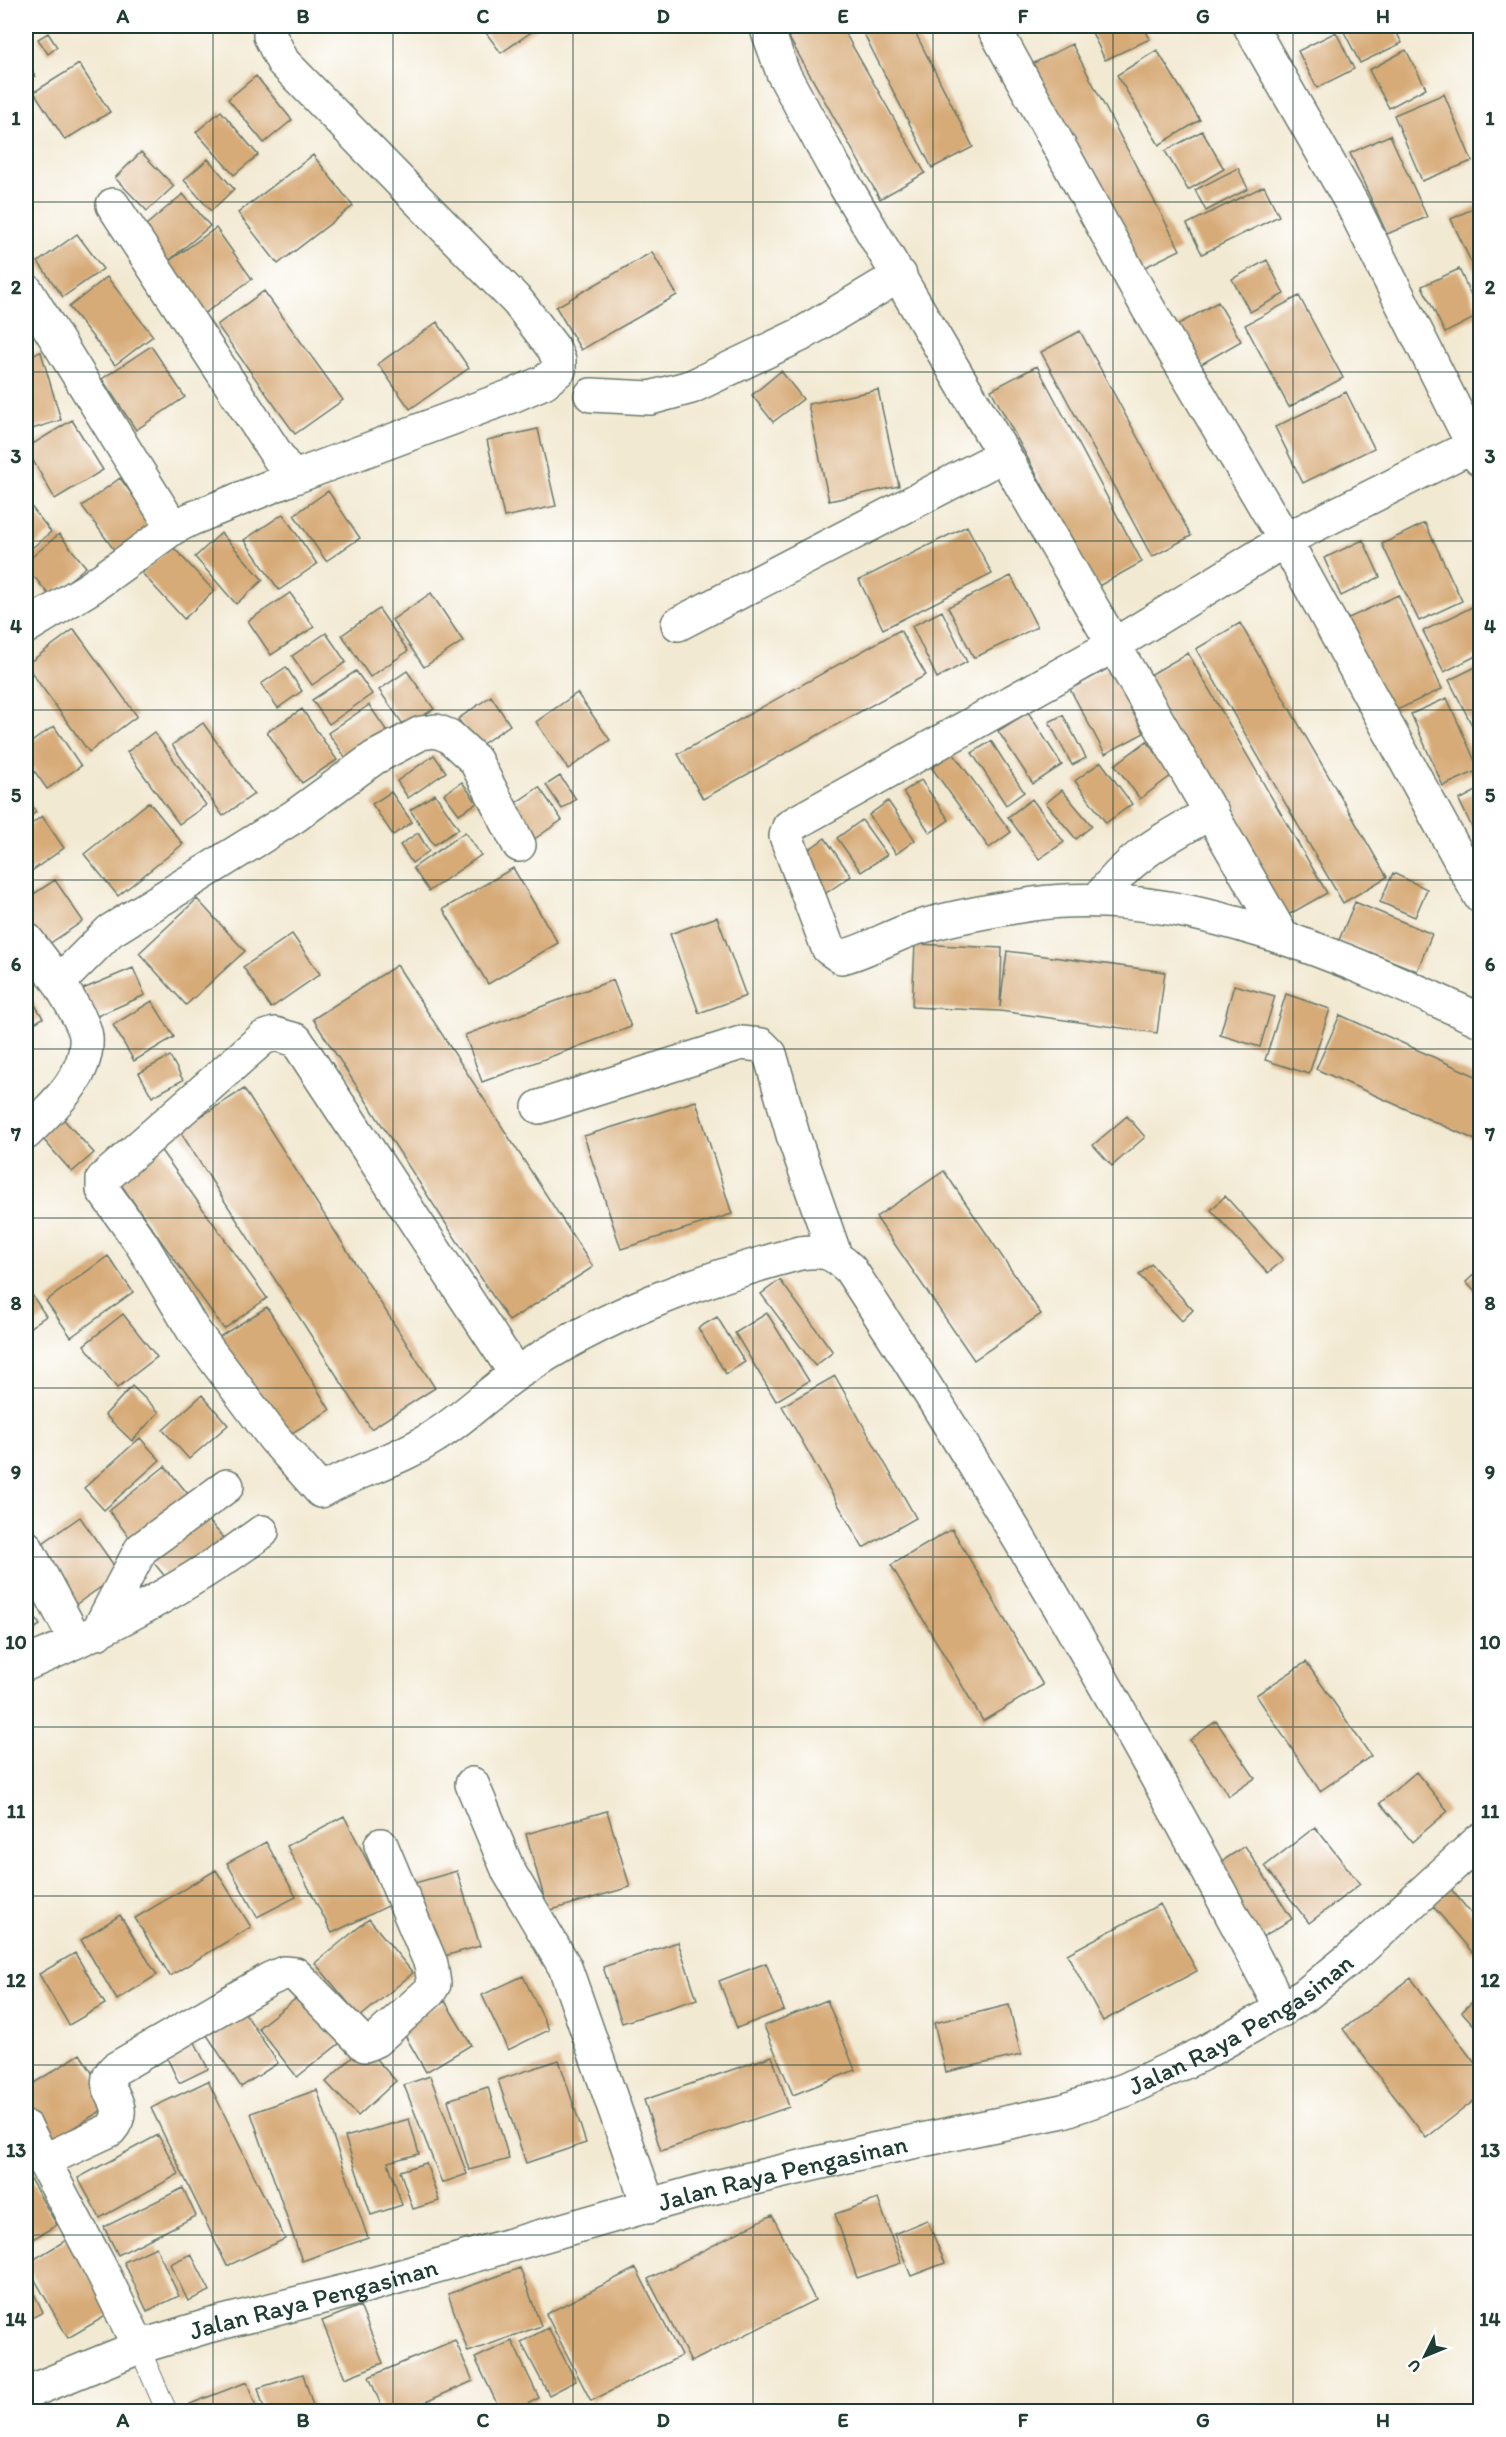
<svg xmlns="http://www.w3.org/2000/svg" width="1506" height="2437" viewBox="0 0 1506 2437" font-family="Itim,sans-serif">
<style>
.building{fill:#d7ab78}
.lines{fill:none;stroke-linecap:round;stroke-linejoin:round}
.service-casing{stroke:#69796b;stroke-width:22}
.minor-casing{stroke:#69796b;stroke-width:36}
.secondary-casing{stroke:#69796b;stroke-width:36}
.service{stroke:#fff;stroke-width:20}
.minor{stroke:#fff;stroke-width:33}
.secondary{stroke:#fff;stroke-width:33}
.grid{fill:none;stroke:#1f3d34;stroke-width:1.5;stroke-opacity:0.55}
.labels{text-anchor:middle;stroke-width:5;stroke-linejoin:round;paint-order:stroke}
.street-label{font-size:26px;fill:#1f3d34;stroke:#fff}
.neatline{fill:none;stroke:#1f3d34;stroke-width:2}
.grid-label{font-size:20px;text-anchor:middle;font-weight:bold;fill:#1f3d34}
</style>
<rect width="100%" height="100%" fill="#fff"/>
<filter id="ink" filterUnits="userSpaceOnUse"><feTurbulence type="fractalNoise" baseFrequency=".0167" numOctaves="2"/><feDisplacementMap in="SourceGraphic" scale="12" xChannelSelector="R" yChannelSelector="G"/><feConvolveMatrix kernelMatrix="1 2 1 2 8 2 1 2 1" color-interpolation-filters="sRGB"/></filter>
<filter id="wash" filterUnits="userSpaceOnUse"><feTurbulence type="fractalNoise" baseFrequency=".008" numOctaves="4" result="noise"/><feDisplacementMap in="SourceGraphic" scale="24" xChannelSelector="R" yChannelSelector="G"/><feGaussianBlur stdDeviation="1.35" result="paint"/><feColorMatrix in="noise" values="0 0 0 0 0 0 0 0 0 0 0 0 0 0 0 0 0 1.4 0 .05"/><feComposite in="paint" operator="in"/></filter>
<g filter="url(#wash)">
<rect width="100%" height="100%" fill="#f2e9d2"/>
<g id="blocks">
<path class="building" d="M481,26H540L501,53Z
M802,26H841L925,173L880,199L787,34Z
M860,26H912L973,147L932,168Z
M1089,26H1143L1150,39L1105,60Z
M1341,26H1393L1402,43L1360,63Z
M1336,32L1354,69L1317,88L1298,51Z
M48,33L57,47L48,54L38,39Z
M1072,44L1180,250L1137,271L1028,66Z
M1157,50L1200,120L1159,145L1117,75Z
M1406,50L1426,88L1389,108L1369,70Z
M26,62L35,76L26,82Z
M79,64L110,112L65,140L34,92Z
M256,76L292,120L264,143L228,99Z
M1444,94L1472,161L1422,181L1394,115Z
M221,111L258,155L234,175L196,132Z
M1202,131L1224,169L1188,190L1165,151Z
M1390,135L1427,217L1387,234L1350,153Z
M141,152L174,186L147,211L115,178Z
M313,155L353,206L278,264L238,213Z
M208,159L234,189L211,211L184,180Z
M1238,168L1248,189L1206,211L1195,190Z
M1264,186L1279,216L1202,254L1187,224Z
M183,194L210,226L165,264L216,228L252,279L198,318L134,235Z
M1480,205V281L1451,219Z
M77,234L103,269L63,297L38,262Z
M652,252L677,295L581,350L556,307Z
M1267,260L1284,294L1250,312L1232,279Z
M1459,269L1480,315L1445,333L1422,286Z
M107,277L153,336L115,365L69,307Z
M264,291L343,400L295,434L217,325Z
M1299,296L1343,378L1289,407L1245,325Z
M1218,302L1241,341L1193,369L1170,329Z
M437,322L469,368L410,409L378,364Z
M1080,331L1191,536L1152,557L1041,352Z
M151,346L185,397L136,430L102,379Z
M41,352L61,420L26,431V356Z
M1037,366L1142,562L1097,587L991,390Z
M781,371L803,399L773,422L752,395Z
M878,390L899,486L829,501L808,404Z
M1346,392L1374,448L1303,483L1275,427Z
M72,420L103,470L55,499L26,448Z
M538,429L556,506L504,517L487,440Z
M120,478L153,523L115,551L82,506Z
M328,491L360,538L326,561L294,515Z
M26,500L51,532L26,553Z
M283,514L317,564L279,590L244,540Z
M1425,523L1462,601L1419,621L1382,544Z
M967,526L992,574L883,629L859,580Z
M221,533L263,580L236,604L195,557Z
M59,534L86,567L50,596L26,567V562Z
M1363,540L1380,577L1341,596L1324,558Z
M172,546L214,591L184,619L142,573Z
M1011,576L1037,627L974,658L948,607Z
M290,593L314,627L271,655L248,621Z
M431,593L463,641L424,667L392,620Z
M1398,595L1442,689L1384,716L1340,622Z
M1476,605L1480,614V654L1444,672L1423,631Z
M379,609L408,651L370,677L342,635Z
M942,611L967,662L937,678L912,626Z
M1240,623L1387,877L1343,903L1196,649Z
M74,629L137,716L89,752L26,665Z
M900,630L926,675L703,799L678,754Z
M326,633L346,662L312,685L292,656Z
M1188,653L1327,893L1281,919L1143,679Z
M1480,665V741L1449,680Z
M286,667L302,691L278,708L261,684Z
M1109,668L1144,733L1105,754L1070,689Z
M356,671L372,694L329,724L312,700Z
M407,671L434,709L405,727L379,690Z
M577,693L610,740L568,769L536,722Z
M491,696L510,725L478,747L458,719Z
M1447,698L1479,770L1443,786L1411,714Z
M369,705L389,734L348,761L328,733Z
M302,709L337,760L302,783L267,732Z
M1028,712L1062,765L1033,784L998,731Z
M1063,715L1086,758L1072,765L1049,722Z
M203,723L254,794L223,816L172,745Z
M54,726L81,766L47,789L26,759V746Z
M154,732L206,805L179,824L127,752Z
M991,741L1024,792L1006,805L972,753Z
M1147,741L1172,775L1140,799L1115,765Z
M953,753L1011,832L989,848L932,768Z
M434,755L446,772L408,798L397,781Z
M1101,762L1132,804L1106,823L1075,781Z
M560,776L576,799L562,809L546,785Z
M921,780L949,820L930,833L903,792Z
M462,782L477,803L459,814L444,794Z
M539,787L562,820L530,842L507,809Z
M1480,789V844L1459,800Z
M1062,790L1092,826L1076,839L1046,803Z
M391,792L412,822L393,835L372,804Z
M435,794L459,829L434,845L410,810Z
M26,797L36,812L26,819Z
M1032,799L1064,842L1039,859L1008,817Z
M888,801L915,840L896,854L869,815Z
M149,802L183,844L118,896L84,854Z
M42,816L64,848L26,875V828Z
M862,820L887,855L861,872L837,838Z
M465,832L481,855L429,891L413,868Z
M418,833L429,851L412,863L400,845Z
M825,838L851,876L823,895L797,858Z
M513,868L558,943L488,984L443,909Z
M1393,873L1427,889L1415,917L1380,902Z
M55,880L83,921L46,946L26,917V899Z
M197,899L245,951L186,1005L139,953Z
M1355,902L1432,934L1417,971L1339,940Z
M717,917L746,996L699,1013L670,934Z
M292,934L320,974L271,1008L243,967Z
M915,944L1002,948L1000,1007L1007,951L1165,972L1157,1033L1000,1011L912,1007Z
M397,965L593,1267L509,1321L313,1019Z
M133,968L145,995L95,1017L83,989Z
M613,980L631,1027L482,1082L465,1035Z
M1234,985L1275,996L1260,1047L1220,1035Z
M26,990L43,1018L26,1028Z
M1286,994L1330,1009L1309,1074L1265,1060Z
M152,1001L174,1037L134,1061L113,1025Z
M1340,1015L1480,1078V1142L1316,1069Z
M170,1056L183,1080L152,1097L139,1073Z
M244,1089L435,1388L371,1429L179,1130Z
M696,1101L732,1214L621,1249L584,1136Z
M56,1111L94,1153L72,1172L35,1130Z
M1127,1116L1145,1137L1112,1166L1093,1145Z
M157,1145L267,1298L224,1329L114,1175Z
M944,1171L1041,1314L974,1360L876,1217Z
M1225,1196L1283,1260L1268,1273L1211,1210Z
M108,1256L133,1292L71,1337L46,1301Z
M1151,1264L1193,1310L1182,1321L1139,1275Z
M1480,1269V1297L1466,1282Z
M780,1280L833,1352L815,1366L761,1294Z
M26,1286L46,1316L26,1330Z
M267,1307L330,1410L282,1439L219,1337Z
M767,1313L809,1381L776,1401L735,1333Z
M123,1314L157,1357L117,1388L84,1345Z
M717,1317L745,1362L726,1374L698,1328Z
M835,1376L916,1518L863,1548L782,1406Z
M132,1386L159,1412L132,1441L105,1415Z
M202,1395L228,1425L189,1459L163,1430Z
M140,1438L160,1460L104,1510L84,1488Z
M165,1466L193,1500L136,1546L109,1511Z
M198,1508L226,1541L172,1585L145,1552Z
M80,1517L120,1574L72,1607L33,1550Z
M952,1529L1043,1685L983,1721L891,1565Z
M26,1603L40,1625L26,1634Z
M1306,1662L1371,1756L1320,1791L1256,1695Z
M1216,1721L1255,1778L1229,1796L1190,1740Z
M1416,1772L1448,1811L1412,1842L1380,1803Z
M607,1811L630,1887L548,1911L526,1834Z
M344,1816L390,1905L332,1933L287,1846Z
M1315,1827L1360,1884L1309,1923L1265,1866Z
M266,1842L296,1897L257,1917L227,1863Z
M1245,1846L1292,1919L1259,1939L1213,1867Z
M216,1870L251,1927L170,1976L135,1918Z
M457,1871L480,1946L437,1958L415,1883Z
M1450,1888L1480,1924V1946L1473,1953L1431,1904Z
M1160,1904L1197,1971L1103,2021L1067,1954Z
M120,1915L157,1975L117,2000L81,1940Z
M369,1919L413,1973L360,2017L315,1963Z
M678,1942L697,1999L622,2023L603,1967Z
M75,1953L105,2004L69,2025L39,1974Z
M766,1963L784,2010L737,2028L719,1981Z
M523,1976L549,2030L508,2050L482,1995Z
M1411,1978L1480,2070V2096L1426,2138L1343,2029Z
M307,1990L345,2039L297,2077L258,2028Z
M1480,1994V2032L1462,2012Z
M827,2000L855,2070L793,2095L764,2026Z
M445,2001L471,2045L426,2072L400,2027Z
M239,2004L278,2063L241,2087L203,2029Z
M1009,2005L1021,2055L946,2072L934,2023Z
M190,2032L208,2069L179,2083L161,2045Z
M364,2046L396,2081L358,2116L326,2082Z
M80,2054L112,2104L47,2144L26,2110V2088Z
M772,2056L789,2107L661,2151L644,2100Z
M559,2060L586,2143L526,2163L498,2080Z
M430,2076L467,2174L442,2183L404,2085Z
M208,2081L285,2239L227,2266L151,2108Z
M488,2087L509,2159L469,2170L448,2100Z
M317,2090L368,2238L302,2261L251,2113Z
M409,2119L419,2154L388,2162L402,2205L371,2215L345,2137Z
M158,2135L179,2174L100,2218L78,2178Z
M426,2163L439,2201L413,2209L400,2171Z
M26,2172L57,2225L26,2243Z
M183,2188L196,2216L118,2255L104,2227Z
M878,2199L901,2263L857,2278L835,2214Z
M772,2215L815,2300L691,2362L648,2279Z
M927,2220L945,2263L911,2276L894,2234Z
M68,2239L111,2313L68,2338L26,2264Z
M156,2247L179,2296L147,2311L124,2262Z
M191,2254L210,2291L188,2301L170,2264Z
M520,2268L541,2326L468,2352L448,2294Z
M636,2268L681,2356L591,2401L546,2314Z
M26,2277L43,2312L26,2321Z
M360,2306L383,2363L345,2378L322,2321Z
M548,2328L576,2381L549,2395L521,2342Z
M455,2340L473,2381L403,2412H384L369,2377Z
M512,2341L539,2398L512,2412H501L475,2358Z
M303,2374L315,2412H265L258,2388Z
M247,2382L258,2412H193L190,2404Z"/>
</g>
</g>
<g filter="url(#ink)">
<use href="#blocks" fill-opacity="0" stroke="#69796b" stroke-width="1.5"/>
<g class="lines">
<g class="service-casing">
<path id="service" d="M139,2347L167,2412"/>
</g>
<g class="minor-casing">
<path id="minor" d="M766,26L783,73L832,163L1004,455L1282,936
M993,26L1148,308L1285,540L1480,896
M1250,26L1351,202L1480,459
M113,205L292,478
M26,290L173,528
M591,395L650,398L691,387L800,335L900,275
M1480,442L1285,540L1114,645L795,823L789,827L786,836L828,948L841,957C863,953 890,936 913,929C951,917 993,910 1033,904C1181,883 1349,959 1480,1020
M678,624L1004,455
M26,627L90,588L173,528L191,519L292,478L514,395L544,382L559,370V361L554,349L518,302L283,62L270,36V26
M1097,901C1129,856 1165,838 1212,812
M26,939L59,982
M539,1107L741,1043L761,1045L770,1054L793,1135L835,1255
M26,1133C51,1108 89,1077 86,1037C85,1023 66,996 59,982L110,931L295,816L374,758L421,733L436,731L449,736L475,760L519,845
M516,1374L296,1040L275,1034L263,1038L103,1179V1190L141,1243L193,1330L274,1438L321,1491C357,1470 397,1461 432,1438C462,1420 487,1394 516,1374C603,1315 698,1280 800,1253C825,1250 831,1251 850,1269C1007,1508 1150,1756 1282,2010
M26,1547L76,1641
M97,1633L141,1549L227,1486
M26,1664C108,1629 189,1586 262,1532
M472,1784L509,1872L565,1967L649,2207
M26,2128L104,2275L139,2347
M43,2161L110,2130C135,2102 93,2089 115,2069L270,1979L284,1973L295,1974L365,2045L376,2040L429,1992L434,1984L431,1964L381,1845"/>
</g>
<g class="secondary-casing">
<g id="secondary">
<path id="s1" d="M26,2393L139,2347L208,2326L366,2286L707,2189L873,2150L1063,2111L1125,2090L1202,2054L1304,1996L1358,1952L1480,1840"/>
</g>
</g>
<use href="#service" class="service"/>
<use href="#minor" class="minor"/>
<use href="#secondary" class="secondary"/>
</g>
</g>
<path class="grid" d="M213,26V2412M393,26V2412M573,26V2412M753,26V2412M933,26V2412M1113,26V2412M1293,26V2412M26,202H1480M26,372H1480M26,541H1480M26,710H1480M26,880H1480M26,1049H1480M26,1218H1480M26,1388H1480M26,1557H1480M26,1727H1480M26,1896H1480M26,2065H1480M26,2235H1480"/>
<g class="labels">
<g class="street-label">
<text dy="9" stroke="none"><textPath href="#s1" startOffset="1275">Jalan Raya Pengasinan</textPath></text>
<text dy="9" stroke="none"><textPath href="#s1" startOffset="789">Jalan Raya Pengasinan</textPath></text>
<text dy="9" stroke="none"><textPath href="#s1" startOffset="303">Jalan Raya Pengasinan</textPath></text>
</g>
</g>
<rect width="1506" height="2437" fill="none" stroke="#fff" stroke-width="66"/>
<g transform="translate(1425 2356) rotate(227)" stroke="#ffffff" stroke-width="4.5" paint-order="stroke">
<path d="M0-4.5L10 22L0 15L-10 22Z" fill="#1f3d34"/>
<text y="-9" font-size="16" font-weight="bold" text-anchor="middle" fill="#1f3d34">U</text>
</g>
<rect x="33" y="33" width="1440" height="2371" class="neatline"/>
<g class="grid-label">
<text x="123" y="23">A</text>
<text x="303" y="23">B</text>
<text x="483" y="23">C</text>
<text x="663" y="23">D</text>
<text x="843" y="23">E</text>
<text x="1023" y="23">F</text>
<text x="1203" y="23">G</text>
<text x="1383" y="23">H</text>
<text x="16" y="125">1</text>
<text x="1490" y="125">1</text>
<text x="16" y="294">2</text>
<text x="1490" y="294">2</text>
<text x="16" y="463">3</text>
<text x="1490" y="463">3</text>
<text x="16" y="633">4</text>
<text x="1490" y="633">4</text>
<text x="16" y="802">5</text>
<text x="1490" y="802">5</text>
<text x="16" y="971">6</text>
<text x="1490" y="971">6</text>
<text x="16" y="1141">7</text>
<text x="1490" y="1141">7</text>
<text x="16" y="1310">8</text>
<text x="1490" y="1310">8</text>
<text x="16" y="1479">9</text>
<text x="1490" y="1479">9</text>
<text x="16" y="1649">10</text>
<text x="1490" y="1649">10</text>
<text x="16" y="1818">11</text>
<text x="1490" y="1818">11</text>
<text x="16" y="1987">12</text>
<text x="1490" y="1987">12</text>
<text x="16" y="2157">13</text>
<text x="1490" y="2157">13</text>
<text x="16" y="2326">14</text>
<text x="1490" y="2326">14</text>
<text x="123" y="2427">A</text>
<text x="303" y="2427">B</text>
<text x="483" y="2427">C</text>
<text x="663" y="2427">D</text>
<text x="843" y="2427">E</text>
<text x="1023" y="2427">F</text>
<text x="1203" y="2427">G</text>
<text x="1383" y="2427">H</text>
</g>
</svg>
